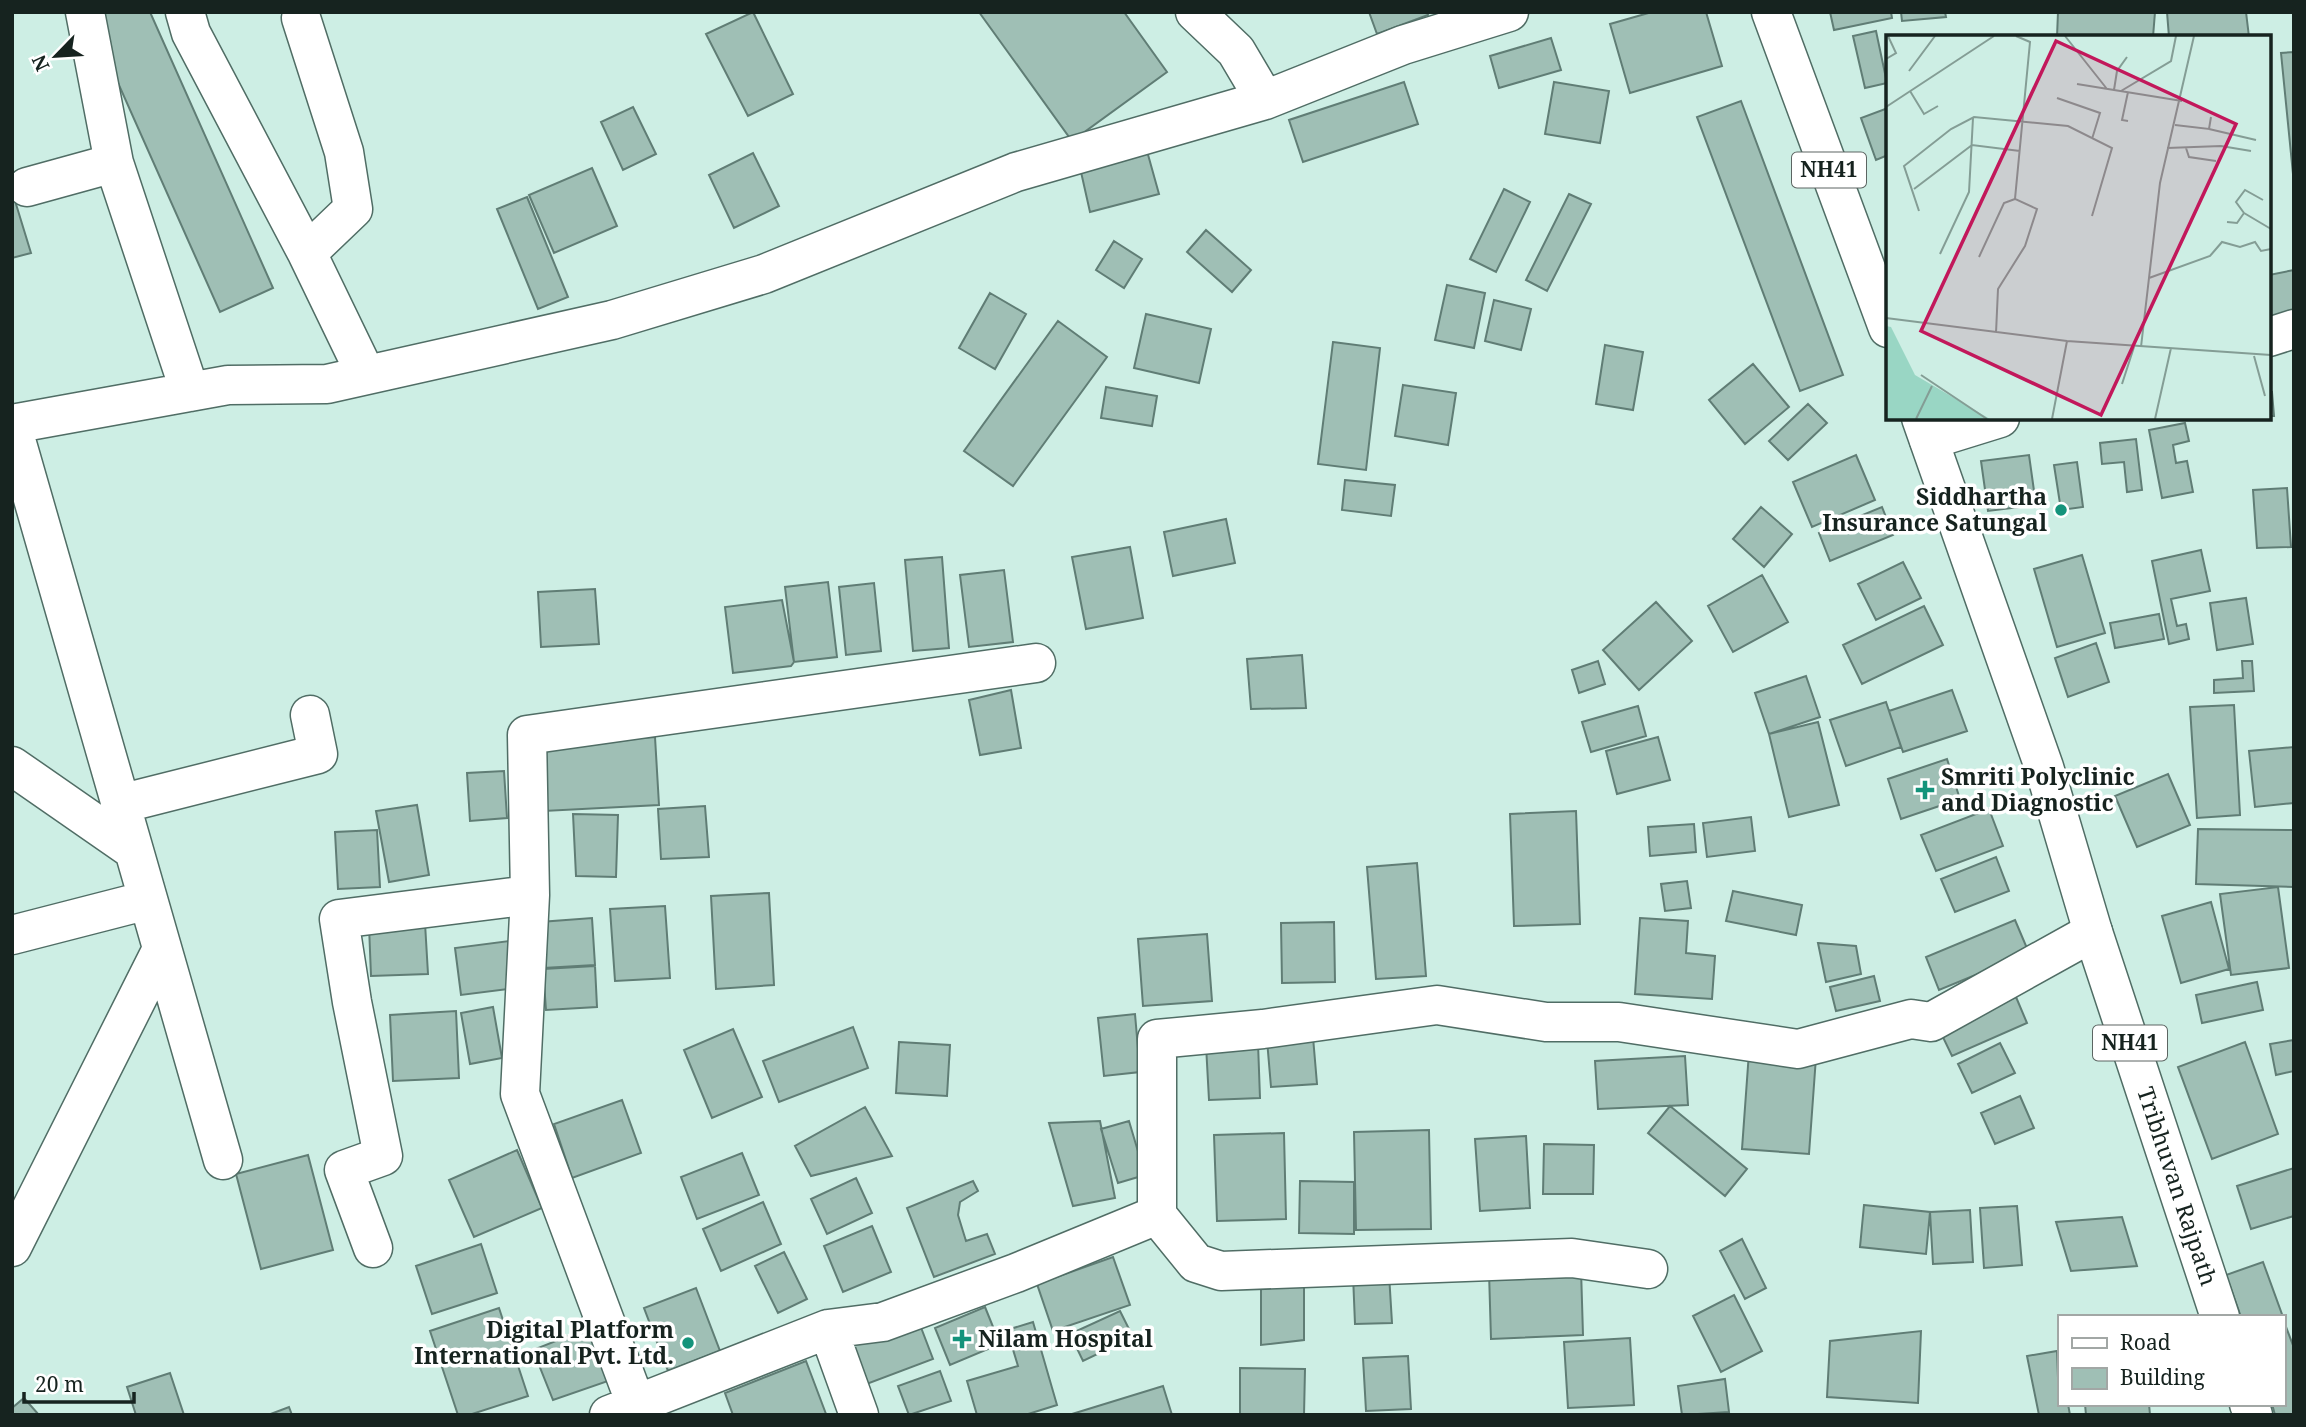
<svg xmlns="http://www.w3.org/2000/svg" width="2306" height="1427" viewBox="0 0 2306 1427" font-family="'Noto Serif',serif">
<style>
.building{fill:#9fbfb5;stroke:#607d75;stroke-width:2}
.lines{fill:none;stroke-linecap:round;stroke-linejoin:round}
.minor-casing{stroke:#506d65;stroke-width:41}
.highway-casing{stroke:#506d65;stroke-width:41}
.minor{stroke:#fff;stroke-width:38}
.highway{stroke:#fff;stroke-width:38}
.poi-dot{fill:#14937b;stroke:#fff;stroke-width:2.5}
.labels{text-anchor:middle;stroke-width:7;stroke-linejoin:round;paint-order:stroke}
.shield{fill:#fff;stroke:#5c6562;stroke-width:2}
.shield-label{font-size:21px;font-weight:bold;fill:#16231f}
.poi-label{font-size:23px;font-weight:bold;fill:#16231f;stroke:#fff;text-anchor:end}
.street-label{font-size:23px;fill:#16231f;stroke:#fff}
.inset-road{fill:none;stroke:#849d95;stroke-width:2}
.view{fill:#c2185b;fill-opacity:0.15;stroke:#c2185b;stroke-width:3.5}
.inset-edge{fill:none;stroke:#16231f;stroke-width:3.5}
</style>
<rect width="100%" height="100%" fill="#cdeee4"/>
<path class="building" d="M108,12H150L273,288L220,312L90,20Z
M753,12L793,94L748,116L706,34Z
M979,12H1124L1167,72L1072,141Z
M1369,12H1427L1428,15L1377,34Z
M1652,12H1706L1722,66L1630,93L1610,24Z
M1830,12H1891L1892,18L1834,30Z
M1901,12H1945L1946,17L1902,21Z
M2058,12H2155L2153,37H2057Z
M2167,12H2246L2249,37H2169Z
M1876,31L1887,83L1865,88L1853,36Z
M1551,38L1561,70L1499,88L1490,56Z
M2294,52V174H2293L2281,53Z
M1404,82L1418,124L1303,162L1289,120Z
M1554,82L1609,91L1600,143L1545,134Z
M1741,101L1843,375L1800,391L1697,117Z
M633,107L656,154L623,170L601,122Z
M1888,108V155L1876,160L1861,118Z
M1147,151L1159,194L1090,212L1081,172Z
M753,153L779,206L734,228L709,175Z
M592,168L617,226L554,253L529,195Z
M1504,189L1530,202L1496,272L1470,259Z
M12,191L31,253L12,258Z
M1569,194L1591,204L1547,291L1526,280Z
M527,197L568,297L538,309L497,209Z
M1206,230L1251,270L1232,292L1187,252Z
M1114,241L1142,259L1124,288L1096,270Z
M2294,270V320L2269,325V275Z
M1447,285L1485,293L1474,348L1435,340Z
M990,293L1026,314L995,369L959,348Z
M1494,300L1531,309L1521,350L1485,341Z
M1146,314L1211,329L1199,383L1134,368Z
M1058,321L1107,357L1013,486L964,451Z
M1333,342L1380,348L1366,470L1318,464Z
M1605,345L1643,352L1633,410L1596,404Z
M1753,364L1789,407L1745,444L1709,400Z
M1403,385L1456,393L1448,445L1395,436Z
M1106,387L1157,396L1152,426L1101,418Z
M2272,392L2274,416H2269V393Z
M1808,404L1827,423L1788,460L1769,441Z
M2185,423L2189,441L2173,445L2176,463L2187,461L2193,492L2162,498L2149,430Z
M2136,439L2142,490L2127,492L2124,462L2102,464L2100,443Z
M1856,455L1875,500L1812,527L1793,482Z
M2029,455L2036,505L1988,511L1981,461Z
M2077,462L2083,507L2061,510L2054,465Z
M1345,480L1395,485L1391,516L1342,510Z
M2287,488L2291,547L2257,548L2253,490Z
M1761,507L1792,534L1764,567L1733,539Z
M1882,507L1893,535L1830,561L1819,533Z
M1226,519L1235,563L1173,576L1164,532Z
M1130,547L1143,618L1086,629L1072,557Z
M2201,550L2210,591L2171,599L2177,626L2186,624L2189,639L2169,644L2152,561Z
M2082,555L2105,633L2057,647L2034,569Z
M942,557L949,648L913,651L905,560Z
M1903,562L1921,598L1876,620L1858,584Z
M1004,570L1013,642L969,647L960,575Z
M1762,575L1788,622L1733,652L1708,606Z
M828,582L837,657L794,662L785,587Z
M874,583L881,651L846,655L839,587Z
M595,589L599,644L541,647L538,592Z
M2246,598L2253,644L2217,650L2210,603Z
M782,600L794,662L791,666L733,673L725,607Z
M1656,602L1692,641L1639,690L1603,650Z
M1924,606L1943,645L1862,684L1843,645Z
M2159,614L2164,639L2115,648L2110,623Z
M2096,643L2109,682L2068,697L2055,658Z
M1302,655L1306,708L1251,709L1247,659Z
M1598,661L1605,684L1579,693L1572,670Z
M2242,661H2252L2254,691L2214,693V680L2243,678Z
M1806,676L1820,717L1769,734L1755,693Z
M1011,690L1021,748L980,755L969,700Z
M1952,690L1967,731L1903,752L1889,711Z
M1886,702L1901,747L1846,766L1830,720Z
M2234,705L2240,815L2197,818L2190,707Z
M1638,706L1646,736L1591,752L1582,722Z
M1818,722L1839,805L1789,817L1769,734Z
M655,737L659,805L544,811L540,743Z
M1658,737L1670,780L1617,794L1606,751Z
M2294,747V803L2255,807L2249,751Z
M1947,759L1960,799L1901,819L1888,779Z
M504,771L507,818L470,821L467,773Z
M2168,774L2190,825L2137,847L2115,796Z
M417,805L429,875L389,882L376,811Z
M705,806L709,857L661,859L658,809Z
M1989,809L2003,846L1936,871L1921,835Z
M1576,811L1580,924L1514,926L1510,814Z
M573,814L618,815L616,877L576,876Z
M1751,817L1755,851L1707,857L1703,823Z
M1694,824L1696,852L1650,856L1648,827Z
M2198,829L2294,830V887L2196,884Z
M377,830L380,887L338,889L335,832Z
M1996,857L2009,891L1955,912L1941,879Z
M1417,863L1426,976L1376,979L1367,867Z
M1687,881L1691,908L1665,911L1661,884Z
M2278,887L2289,968L2231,975L2220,894Z
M1733,891L1802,905L1796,935L1726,921Z
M769,893L774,985L716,989L711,896Z
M2211,902L2229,969L2181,983L2162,916Z
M665,906L670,978L615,981L610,909Z
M592,918L595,965L543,968L540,922Z
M1640,918L1688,921L1686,953L1715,956L1712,999L1635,994Z
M2015,920L2029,953L1939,990L1926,957Z
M1334,922L1335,982L1282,983L1281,923Z
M425,923L428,974L371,976L369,926Z
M1207,934L1212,1001L1143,1006L1138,939Z
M509,941L516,988L461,995L455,948Z
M1818,943L1856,946L1861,974L1826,982Z
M595,966L597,1007L546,1010L543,969Z
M1874,976L1880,1001L1836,1011L1830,987Z
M2257,982L2263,1010L2202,1023L2196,995Z
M2016,997L2027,1023L1952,1056L1940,1031Z
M493,1007L502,1058L470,1064L461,1013Z
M456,1011L459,1078L393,1081L390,1015Z
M1135,1014L1140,1072L1104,1076L1098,1018Z
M853,1027L868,1068L779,1102L763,1061Z
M733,1029L762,1097L712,1118L684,1050Z
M1313,1037L1317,1084L1271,1087L1267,1040Z
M2294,1040V1071L2276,1075L2270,1044Z
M899,1042L950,1045L947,1096L896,1093Z
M2245,1042L2278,1134L2212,1159L2178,1067Z
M1258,1043L1260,1098L1209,1100L1206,1045Z
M2000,1043L2015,1073L1972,1093L1958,1064Z
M1749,1052L1816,1057L1809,1154L1742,1149Z
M1685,1056L1688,1105L1598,1109L1595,1061Z
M2020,1096L2034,1128L1995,1144L1981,1113Z
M622,1100L641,1153L572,1178L554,1124Z
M1670,1106L1747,1169L1725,1196L1648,1133Z
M865,1107L892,1156L811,1176L795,1146Z
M1100,1121L1115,1198L1073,1206L1049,1123Z
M1129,1121L1145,1175L1118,1183L1101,1129Z
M1429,1130L1431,1229L1356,1230L1354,1132Z
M1284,1133L1286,1219L1217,1221L1214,1135Z
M1526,1136L1530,1208L1480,1211L1475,1139Z
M1544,1144L1594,1145L1593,1194H1543Z
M517,1150L542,1208L474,1237L449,1180Z
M742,1153L759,1195L697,1219L681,1177Z
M308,1155L333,1250L261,1269L236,1174Z
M2294,1168V1216L2251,1229L2237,1186Z
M856,1178L872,1213L827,1234L811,1199Z
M973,1181L978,1191L960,1202L958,1215L966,1241L987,1234L995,1254L934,1277L907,1208Z
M1300,1181L1354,1182V1234L1299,1233Z
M763,1202L781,1244L721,1271L703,1229Z
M1864,1205L1930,1212L1926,1254L1860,1247Z
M2017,1206L2022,1265L1984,1268L1980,1208Z
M1970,1210L1973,1262L1933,1264L1930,1212Z
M2122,1217L2137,1266L2071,1271L2056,1222Z
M872,1226L891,1272L843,1292L824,1246Z
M1742,1239L1766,1288L1745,1299L1720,1251Z
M481,1244L497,1293L432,1314L416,1266Z
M784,1252L807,1299L778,1313L755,1266Z
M1113,1257L1130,1305L1053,1331L1037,1284Z
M2263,1262L2283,1317H2241L2226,1275Z
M1581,1269L1583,1335L1491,1339L1489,1272Z
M1389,1274L1392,1323L1355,1324L1353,1275Z
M1304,1278V1340L1261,1345V1281Z
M696,1288L720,1351L668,1371L644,1308Z
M1734,1295L1762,1351L1721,1372L1693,1316Z
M985,1307L1000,1344L950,1365L935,1328Z
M499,1308L528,1396L469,1415H458L430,1331Z
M1120,1311L1133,1337L1083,1361L1070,1334Z
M917,1317L933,1359L864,1385L848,1344Z
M2283,1319L2294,1348V1415H2275L2272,1404H2283Z
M1033,1322L1057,1405L1025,1415H977L967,1381L1018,1366L1007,1330Z
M591,1327L611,1380L553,1400L533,1350Z
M1921,1331L1918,1403L1827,1397L1830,1341Z
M1630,1338L1634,1405L1568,1408L1564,1342Z
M2057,1351L2059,1404H2068L2070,1415H2039L2027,1356Z
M1408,1356L1411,1409L1366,1411L1363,1358Z
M806,1361L826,1414L733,1415L725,1393Z
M1240,1368L1305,1369L1304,1415H1240Z
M940,1371L951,1401L909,1415L898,1386Z
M170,1373L184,1415H136L127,1387Z
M1725,1379L1729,1412L1682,1415L1678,1386Z
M1163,1386L1172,1415L1072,1414Z
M24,1398L39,1415H12V1408Z
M2085,1404H2149L2150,1415H2086Z
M289,1407L292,1415H268Z"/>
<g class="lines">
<g class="minor-casing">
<path id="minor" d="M85,12L114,163
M185,12L191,33L307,253L366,375
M1195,12L1236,51L1265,100
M301,18L344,152L353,209L307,253
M27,187L114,163L190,392
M2269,337L2294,329
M12,424L228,385L327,384L612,320L764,274L1016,172L1265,100L1403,45L1509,12
M12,426L223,1160
M1929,440L2000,418
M12,766L133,850
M120,804L318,754L310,715
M12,935L148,900
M1157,1215L1196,1263L1221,1271L1572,1258L1648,1269
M12,1247L162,949
M373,1248L344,1170L383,1156L352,1002L339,919L530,895
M828,1329L859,1415
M609,1415L828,1329L883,1322L1016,1273L1157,1215V1039L1263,1029L1437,1005L1546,1022H1619L1798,1049L1911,1019L1931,1022L2093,932
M640,1415L520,1094L530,895L527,735L1036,663"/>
</g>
<g class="highway-casing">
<g id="highway">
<path d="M1771,12L1888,328"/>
<path id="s1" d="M1921,418L2044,767L2093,932L2220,1317"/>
<path d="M2249,1404L2253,1415"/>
</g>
</g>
<use href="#minor" class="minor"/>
<use href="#highway" class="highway"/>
</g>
<g class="poi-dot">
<circle cx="2061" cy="510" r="7"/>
<path d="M1921.5 779.5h7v7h7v7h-7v7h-7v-7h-7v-7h7z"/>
<path d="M958.5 1328.5h7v7h7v7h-7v7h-7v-7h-7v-7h7z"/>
<circle cx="688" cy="1343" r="7"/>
</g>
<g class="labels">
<g class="shield">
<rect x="1792" y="152.5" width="74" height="35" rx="5"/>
<rect x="2093" y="1025.5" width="74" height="35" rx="5"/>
</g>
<g class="shield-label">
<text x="1829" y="177">NH41</text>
<text x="2130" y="1050">NH41</text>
</g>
<g class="poi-label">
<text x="2047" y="505">Siddhartha<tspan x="2047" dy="26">Insurance Satungal</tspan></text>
<text x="1941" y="785" text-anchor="start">Smriti Polyclinic<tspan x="1941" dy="26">and Diagnostic</tspan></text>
<text x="674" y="1338">Digital Platform<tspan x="674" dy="26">International Pvt. Ltd.</tspan></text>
<text x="978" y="1347" text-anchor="start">Nilam Hospital</text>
</g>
<g class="street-label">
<text dy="8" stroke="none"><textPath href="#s1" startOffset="810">Tribhuvan Rajpath</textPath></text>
</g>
</g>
<g transform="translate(1886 35)">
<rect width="385" height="385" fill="#cdeee4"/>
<path d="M0,291L5,292L29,340L104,384H0Z" fill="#99d6c4"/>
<path class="inset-road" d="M179,1L221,54M0,24L10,18L2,1M23,36L49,1M191,49L296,66M228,55L231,36L241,22M24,56L38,79L52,71M235,56L285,26L290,1M242,57L236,85L242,86M171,63L214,78L206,104M0,72L108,1M289,90L323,94L325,82M323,94L370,105M281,113L335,111L365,116M300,113L303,122L330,126M28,154L86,110L134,116M33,176L18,131L65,94L88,82L182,91L226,113L206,181M358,178L350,167L359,155L377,165M341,187L351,188L358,178L385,194M54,219L83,157L87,83M93,222L118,168L129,164M263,243L324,221L336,207L354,212L369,207L375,216L385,214M0,283L181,306L385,320M110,298L112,254L139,211L151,174L129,164L144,7L130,1M255,312L274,148L308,1M368,321L379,361M35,340L101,384M236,349L248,312M30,384L46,351M166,384L181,306M269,384L285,313"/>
<path class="view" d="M170,6L350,89L215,380L35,296Z"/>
<rect width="385" height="385" class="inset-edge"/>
</g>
<rect width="2306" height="1427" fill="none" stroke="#16231f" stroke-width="28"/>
<rect x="2058" y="1315" width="228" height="91" fill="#ffffff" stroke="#a2a7a5" stroke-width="2"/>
<rect x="2072" y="1338" width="35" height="10" fill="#ffffff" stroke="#a2a7a5" stroke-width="2"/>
<text x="2120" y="1350" font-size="21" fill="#16231f">Road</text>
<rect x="2072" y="1368" width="35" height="21" fill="#9fbfb5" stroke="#a2a7a5" stroke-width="2"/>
<text x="2120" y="1385" font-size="21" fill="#16231f">Building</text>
<g transform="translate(56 56) rotate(245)" stroke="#ffffff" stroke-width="5" paint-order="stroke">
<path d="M0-5L12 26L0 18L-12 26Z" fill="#16231f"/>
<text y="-10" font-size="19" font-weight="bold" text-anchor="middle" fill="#16231f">N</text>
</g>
<path d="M24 1392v10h110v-10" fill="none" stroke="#16231f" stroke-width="3.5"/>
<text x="35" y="1392" font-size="21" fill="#16231f" stroke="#ffffff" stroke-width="5" paint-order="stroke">20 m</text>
</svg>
